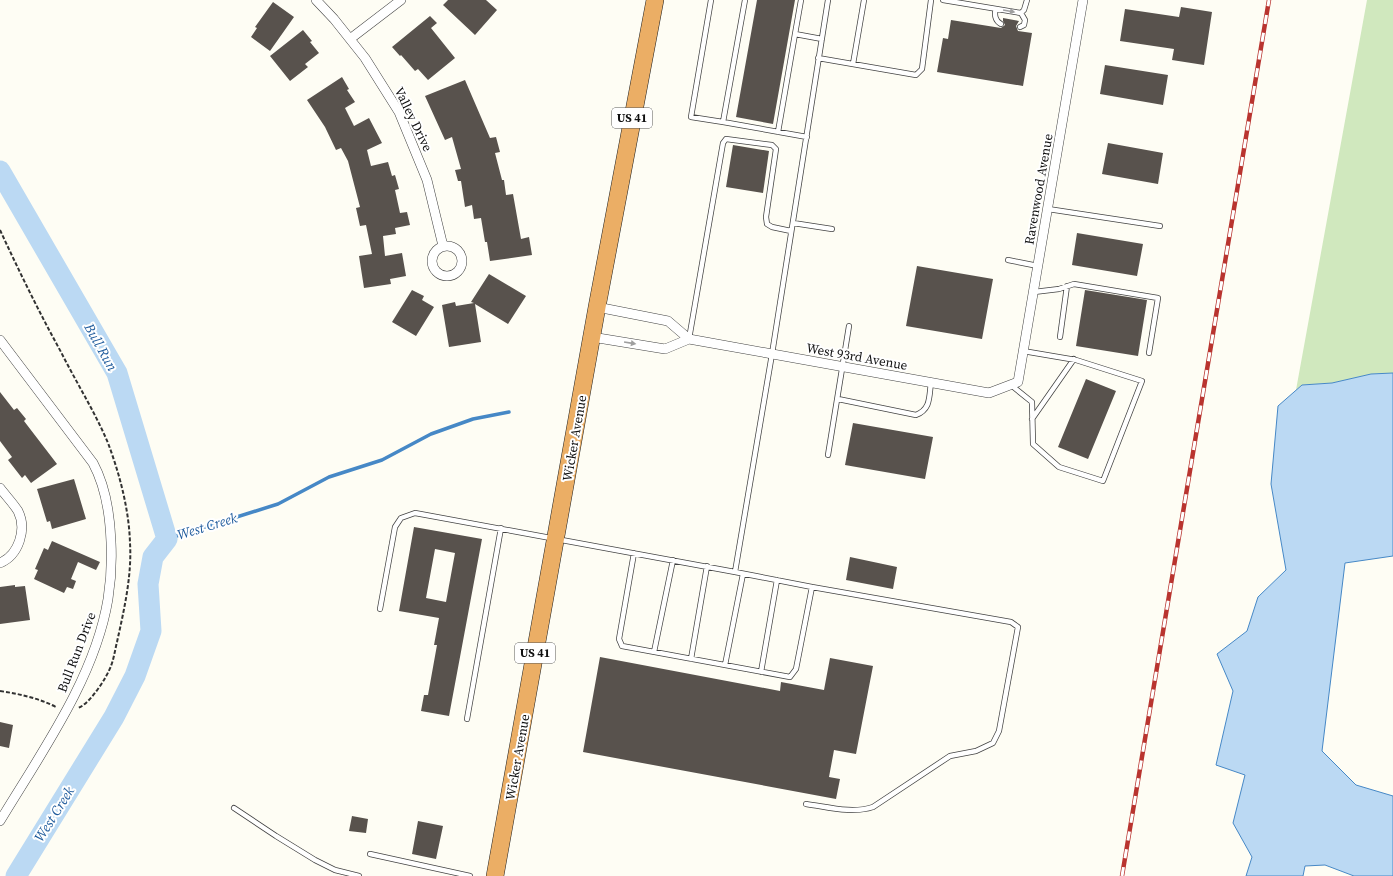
<svg xmlns="http://www.w3.org/2000/svg" width="1393" height="876" viewBox="0 0 1393 876" font-family="'Source Serif 4',serif">
<style>
.green{fill:#d0e8be}
.water{fill:#bbd9f3;stroke:#4688c6}
.lines{fill:none;stroke-linecap:round;stroke-linejoin:round}
.stream{stroke:#4688c6;stroke-width:3.5}
.river{stroke:#bbd9f3;stroke-width:21}
.building{fill:#58524d;fill-rule:evenodd}
.lane-casing{stroke:#434343;stroke-width:6}
.street-casing{stroke:#434343;stroke-width:10}
.highway-casing{stroke:#212121;stroke-width:18}
.path{stroke:#323232;stroke-width:2;stroke-dasharray:4 2;stroke-linecap:butt}
.lane{stroke:#fff;stroke-width:4.5}
.street{stroke:#fff;stroke-width:9}
.highway{stroke:#ebae65;stroke-width:17}
.rail-casing{stroke:#b9342f;stroke-width:4.5}
.rail{stroke:#fff;stroke-width:3;stroke-dasharray:9;stroke-linecap:butt}
.oneway{fill:#9f9f9f}
.labels{text-anchor:middle;stroke-width:4;stroke-linejoin:round;paint-order:stroke}
.shield{fill:#fff;stroke:#585858;stroke-width:1}
.shield-label{font-size:12px;font-weight:bold;fill:#101010}
.street-label{font-size:13px;fill:#101010;stroke:#fff}
.water-label{font-size:14px;font-style:italic;fill:#1f5b9c;stroke:#fff}
</style>
<rect width="100%" height="100%" fill="#fefdf4"/>
<path class="green" d="M1367,0H1393V373L1371,374L1332,383L1302,385L1296,390Z"/>
<path class="water" d="M1393,373V556L1345,563L1322,751L1356,785L1393,796V876H1354L1325,865L1305,866L1303,876H1246L1252,857L1233,823L1245,775L1216,765L1233,691L1217,654L1247,631L1258,597L1286,570L1271,484L1278,406L1302,385L1332,383L1371,374Z"/>
<g class="lines">
<path class="stream" d="M167,539L278,504L329,477L382,460L431,434L473,419L509,412"/>
<path class="river" d="M0,171L117,373L167,539L153,557L148,584L151,631L135,676L114,717L16,876"/>
</g>
<path class="building" d="M448,0H486L497,10L475,35L443,5Z
M757,0H795L773,124L736,117Z
M273,2L294,17L270,51L251,37L257,28L255,27Z
M1181,7L1212,12L1204,65L1172,60L1174,49L1120,41L1125,9L1179,17Z
M430,16L437,23L431,28L455,58L428,80L418,69L415,71L401,55L400,56L392,47Z
M1003,18L1019,21L1016,26L1018,31L1032,33L1023,86L937,72L943,38L948,39L951,20L1001,28L1005,25L1003,21Z
M303,30L312,41L310,42L319,53L305,64L308,67L290,81L270,56Z
M1105,65L1168,75L1163,105L1100,94Z
M342,77L349,89L347,90L355,102L345,108L354,126L369,118L382,143L367,150L371,166L388,162L392,176L395,175L399,189L395,190L400,213L407,212L410,225L395,228L396,234L383,236L385,256L402,253L406,276L390,279L391,284L364,288L359,256L372,254L366,225L360,226L356,208L360,207L348,161L341,148L336,150L325,127L307,100Z
M465,80L490,138L496,137L500,152L495,153L502,180H504L506,195L513,194L521,239L529,237L532,255L490,261L487,242H485L481,218L474,219L472,205L465,207L461,181H458L455,170L461,169L452,137L445,140L425,96Z
M1108,143L1163,153L1158,184L1102,174Z
M733,145L769,151L763,193L726,187Z
M1077,233L1143,244L1137,276L1072,265Z
M917,266L993,279L982,339L906,326Z
M489,274L526,296L508,324L475,304L481,342L449,347L442,305L455,302L456,306L474,303L471,302Z
M412,290L424,296L422,300L434,307L416,336L392,322Z
M1085,290L1147,300L1138,356L1076,346Z
M1086,379L1116,391L1088,459L1058,447Z
M0,392L14,410L17,408L26,419L24,421L57,464L31,483L25,475L22,478L8,460L12,457L0,441Z
M853,423L933,437L925,479L845,465Z
M74,479L86,519L52,529L50,521L47,522L37,489Z
M414,527L482,539L449,716L421,711L424,695H428L437,645H434L439,618L399,611ZM435,549L455,553L446,602L426,598Z
M52,541L100,562L96,570L78,562L71,579L76,581L73,589L67,587L64,593L34,579L38,570L35,569L44,548L48,550Z
M850,557L897,567L893,589L846,580Z
M15,585V587L25,586L30,620L0,624V587Z
M600,657L780,691L781,682L824,690L830,658L873,666L856,754L834,750L829,777L840,779L836,799L583,752Z
M0,722L13,725L9,748L0,746Z
M352,816L368,819L366,833L349,831Z
M418,821L443,826L436,859L412,854Z"/>
<g class="lines">
<g class="lane-casing">
<path id="lane" d="M711,0L691,117L723,122
M745,0L723,122L807,137
M943,0L1021,13L1025,20L1024,25L1020,27
M996,9C994,14 995,21 1001,24
M1021,13L1024,10L1027,0
M795,34L801,0
M818,58L916,75L922,69L931,0
M853,64L864,0
M778,132L795,34L822,39
M1048,209L1160,226
M793,223L832,229
M1008,260L1038,266
M1034,292L1059,289L1074,284L1158,298L1149,353
M1060,337L1067,286
M689,339L723,143L726,139L772,145L776,149L766,217L767,224L772,227L791,231
M1011,385L1032,402L1033,444L1059,467L1103,481L1142,381L1076,360L1023,351
M838,399L916,415C931,409 929,397 931,382
M1032,419L1074,359
M828,455L849,326
M634,553L619,639L622,646L790,677L796,669L812,587L735,572
M380,609L395,527L401,518L415,513L735,572L772,354L828,0
M654,652L673,560
M691,659L707,566
M725,665L743,574
M761,672L777,580
M467,719L501,528
M806,804C828,807 852,814 873,807L950,756L976,751L993,743L999,731L1018,627L1011,622L812,587
M234,808L276,836L315,860L335,870L359,876
M370,854L470,876"/>
</g>
<g class="street-casing">
<path id="street" d="M316,0L334,19L365,58L399,112L427,180L443,246
M350,39L401,0
M432 261a15 15 0 1 1 30 0a15 15 0 1 1-30 0Z
M597,307L668,321L689,339L989,393L1018,382L1083,0
M592,337L665,349L689,339
M0,340L93,463C106,487 110,515 111,542C112,561 111,580 108,599C95,678 41,753 0,821
M0,488C6,496 13,503 18,511C27,529 19,555 0,563"/>
</g>
<g class="highway-casing">
<path id="highway" d="M495,876L597,307L655,0"/>
</g>
<path class="path" d="M0,230C19,271 39,312 61,352C76,382 95,412 108,443C120,475 129,510 130,543C132,576 124,610 117,642C115,650 114,658 111,666C107,677 90,704 78,708
M0,691C20,694 38,698 56,707"/>
<use href="#lane" class="lane"/>
<use href="#street" class="street"/>
<use href="#highway" class="highway"/>
<g class="rail-casing">
<path id="rail" d="M1122,876L1269,0"/>
</g>
<use href="#rail" class="rail"/>
</g>
<defs><path id="oneway-solid" d="M-6-.8H1V-3.2L6.5 0L1 3.2V.8H-6Z"/></defs>
<g class="oneway">
<use href="#oneway-solid" transform="translate(1009 11) rotate(10)"/>
<use href="#oneway-solid" transform="translate(630 343) rotate(9)"/>
</g>
<g class="labels">
<g class="shield">
<rect x="612" y="108" width="40" height="20" rx="3"/>
<rect x="515" y="643" width="40" height="20" rx="3"/>
</g>
<g class="shield-label">
<text x="632" y="122">US 41</text>
<text x="535" y="657">US 41</text>
</g>
<g class="street-label">
<text transform="translate(414 119) rotate(64)" y="5">Valley Drive</text>
<text transform="translate(1038 189) rotate(-80)" y="5">Ravenwood Avenue</text>
<text transform="translate(857 356) rotate(10)" y="5">West 93rd Avenue</text>
<text transform="translate(574 438) rotate(-80)" y="5">Wicker Avenue</text>
<text transform="translate(76 652) rotate(-69)" y="5">Bull Run Drive</text>
<text transform="translate(517 757) rotate(-80)" y="5">Wicker Avenue</text>
</g>
<g class="water-label">
<text transform="translate(101 347) rotate(61)" y="5">Bull Run</text>
<text transform="translate(207 526) rotate(-17)" y="5">West Creek</text>
<text transform="translate(54 814) rotate(-58)" y="5">West Creek</text>
</g>
</g>
</svg>
